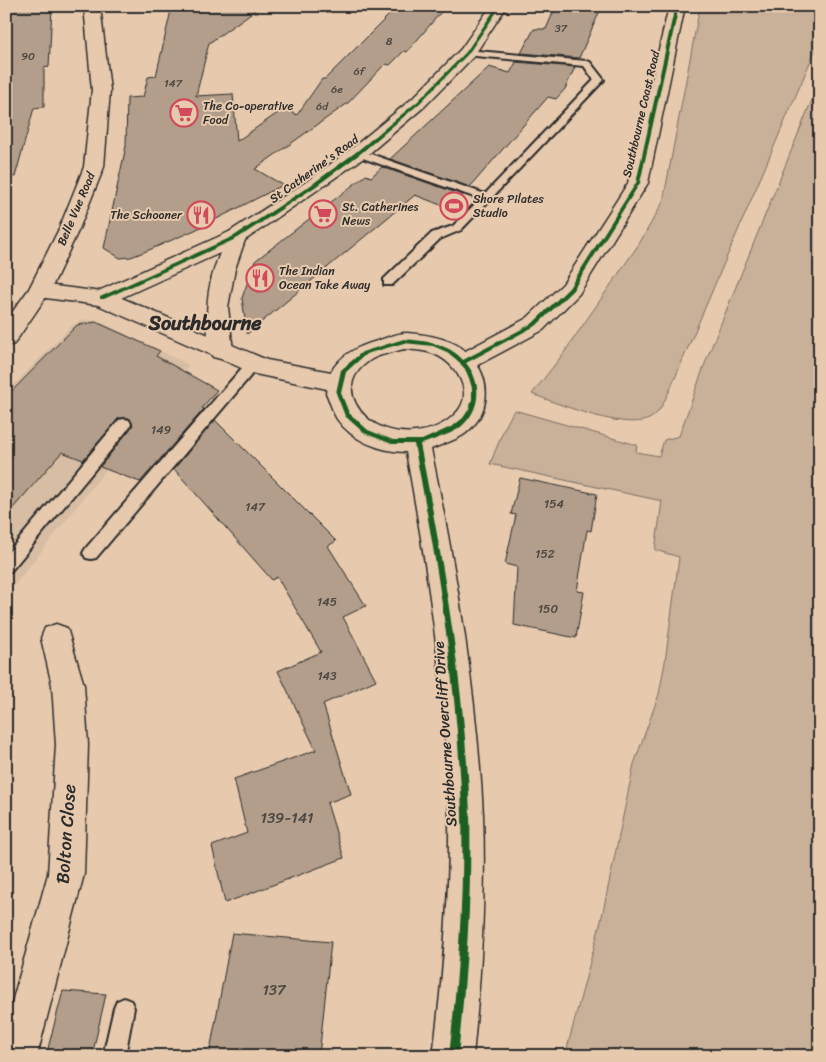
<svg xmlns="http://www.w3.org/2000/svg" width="826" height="1062" viewBox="0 0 826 1062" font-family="Sriracha,sans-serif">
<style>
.built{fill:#d7bda3}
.green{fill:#c8b099;stroke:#7a6e62}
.building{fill:#b29e8a;stroke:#2b2b2b}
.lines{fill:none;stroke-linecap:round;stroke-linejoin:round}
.service-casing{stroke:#2b2b2b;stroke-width:4}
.minor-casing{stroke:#2b2b2b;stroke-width:3}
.tertiary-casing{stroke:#2b2b2b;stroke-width:3}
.secondary-casing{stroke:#2b2b2b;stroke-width:3}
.service{fill:#e7caae;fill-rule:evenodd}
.minor{fill:#e7caae;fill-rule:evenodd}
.tertiary{fill:#e7caae;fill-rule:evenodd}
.secondary{fill:#e7caae;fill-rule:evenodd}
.cycleway-casing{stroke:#e7caae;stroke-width:3}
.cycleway{fill:#1b5e20;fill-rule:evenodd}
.labels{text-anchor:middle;stroke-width:4;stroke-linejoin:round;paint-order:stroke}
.far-number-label{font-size:11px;fill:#4d4843}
.far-poi-label{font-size:12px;fill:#2b2b2b;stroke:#e7caae;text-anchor:start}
.far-street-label{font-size:12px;fill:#2b2b2b;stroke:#e7caae}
.number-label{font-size:12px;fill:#4d4843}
.street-label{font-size:15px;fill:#2b2b2b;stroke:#e7caae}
.near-number-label{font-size:15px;fill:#4d4843}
.near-street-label{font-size:18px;fill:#2b2b2b;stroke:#e7caae}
.district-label{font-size:20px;font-weight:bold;fill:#2b2b2b;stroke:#e7caae}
</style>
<rect width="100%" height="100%" fill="#e7caae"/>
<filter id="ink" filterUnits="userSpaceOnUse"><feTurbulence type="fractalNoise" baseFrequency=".02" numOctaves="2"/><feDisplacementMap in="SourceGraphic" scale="10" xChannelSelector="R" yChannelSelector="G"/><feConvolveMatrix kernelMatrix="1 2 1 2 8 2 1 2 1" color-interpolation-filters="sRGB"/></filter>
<g filter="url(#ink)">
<path class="built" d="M83,320H97L189,365L6,596V393L71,326Z"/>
<path class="green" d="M700,6H820V39L669,392C665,399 661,410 655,415C635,436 557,403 532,394L563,354L639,244L663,202Z
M820,80V1056H565L601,921L634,764L659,694L665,662L679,557L655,550L662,501L490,464L504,429L514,410L637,445L636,452L659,456L664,440L679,436L707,358Z"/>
<path class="building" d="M6,6H52L49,67L44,68V107L34,108L15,177L6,176Z
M172,6H261L209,43L196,96L233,94L237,141L285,108L297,115L322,79H325L398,6H446L407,52L404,51L390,65L385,64L348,103L255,169L283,185L195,230L149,250L131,257L120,258L104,248L126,146L127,98L143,97L148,77L156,76Z
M556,6H602L579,58L521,53L534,29H546Z
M516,62L575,67L565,89L556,99L548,97L470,187L390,159L489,67L510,73Z
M382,167L463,195L451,209L415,195L247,334L242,298L255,261L366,175L371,177Z
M96,322L160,351L156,356L217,390L202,408L204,409L140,482L100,467L133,425L129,418H119L83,460L62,452L6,516V397L77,325Z
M215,420L336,541L328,546L366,606L343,617L376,680L323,704L351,794L327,803L344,858L225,903L212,846L247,833L234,779L316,750L278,671L321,652L277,577L272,580L174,469Z
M520,478L597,494L591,531L587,530L577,591L584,592L576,638L514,625L517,567L505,564L516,515L511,514Z
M232,933L331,942L319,1056H209Z
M63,991L106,994L92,1056H46Z"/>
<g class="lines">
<g class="service-casing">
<path id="service" d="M467,50L587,61L590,62L604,80L461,230L440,239L392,285H384V279L432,233L453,226L480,199L354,155V151H362L485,194L594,80L584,66L464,55V51Z
M253,359L259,364L258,367L96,558L91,559L86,558L83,553L86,548L248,361Z
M124,419L129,420L131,424L129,428L11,571L6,572V555L119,420Z
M124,998L131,1001L134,1008L125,1056H103L114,1008L117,1001Z"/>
</g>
<g class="minor-casing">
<path id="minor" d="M491,6H507L473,57L425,106L365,157L245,240L235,269L228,307L233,351L229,357L221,359L213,357L209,351C206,312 205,290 220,253L110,303L102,305L94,303L91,298L94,293L229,232L306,182L351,149L413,98L461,49Z
M669,6H685L648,183L579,294L543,330L472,368L464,370L456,368L452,362L456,356L527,318L563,284L628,183Z
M56,624L67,628L84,685L88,745L84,874L37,1056H6V1024L48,874L56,745L52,685L41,638L45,628Z"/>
</g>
<g class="tertiary-casing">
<path id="tertiary" d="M39,284L110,293L267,360L331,372C341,354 359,346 377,341C386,338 397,333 407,333C423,334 441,337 455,344C490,363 497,408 466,433C457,440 442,444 431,449C456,569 477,692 483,815C486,895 481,976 473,1056H433C443,976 450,896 449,815C446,693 428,571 406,452C381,452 351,440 337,419C332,411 330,401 326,393L327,389L255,374L98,305L31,296L28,291L31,286ZM404,349C414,350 425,350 434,354C455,362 475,392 457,412C435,437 391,439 367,418C346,398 346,375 372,359C381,354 394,352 404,349Z"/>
</g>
<g class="secondary-casing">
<path id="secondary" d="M84,6H100L110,90L104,167L79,229L50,291L14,344L6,346V321L29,289L59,229L84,167L92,90Z"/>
</g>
<use href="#service" class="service"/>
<use href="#minor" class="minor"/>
<use href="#tertiary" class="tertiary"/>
<use href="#secondary" class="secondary"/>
<g class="cycleway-casing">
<path id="cycleway" d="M497,6H501L468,54L420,103L360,154L315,187L238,238L104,299H100V297L234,236L311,185L356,152L418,101L466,52Z
M675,6H679L640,183L573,290L537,325L466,363C484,384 480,414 458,429C448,435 435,439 425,443L420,444C444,566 465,690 470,814C472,895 466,976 458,1056H449C458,976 464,895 462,815C458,690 438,566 414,444H392L364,433L345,416L336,393L341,370L362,352L404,339C425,341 448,343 463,360L533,323L569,288L636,183ZM404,343L433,346L447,352L457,360L465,369L469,378L472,388V399L469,409L463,418L453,426L422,440H393L368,430L349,413L341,393L346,372L366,354Z"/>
</g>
<use href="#cycleway" class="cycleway"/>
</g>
</g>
<defs>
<g id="supermarket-ring" transform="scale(1.4375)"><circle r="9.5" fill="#e7caae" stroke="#d1495b" stroke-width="1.5"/><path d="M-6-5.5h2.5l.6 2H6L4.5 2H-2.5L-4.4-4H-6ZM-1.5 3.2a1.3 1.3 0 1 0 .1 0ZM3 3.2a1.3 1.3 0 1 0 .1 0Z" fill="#d1495b"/></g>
<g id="stadium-ring" transform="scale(1.4375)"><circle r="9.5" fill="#e7caae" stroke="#d1495b" stroke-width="1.5"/><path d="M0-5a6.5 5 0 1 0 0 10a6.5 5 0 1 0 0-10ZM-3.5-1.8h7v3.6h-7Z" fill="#d1495b"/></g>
<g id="restaurant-ring" transform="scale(1.4375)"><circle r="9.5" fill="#e7caae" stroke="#d1495b" stroke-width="1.5"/><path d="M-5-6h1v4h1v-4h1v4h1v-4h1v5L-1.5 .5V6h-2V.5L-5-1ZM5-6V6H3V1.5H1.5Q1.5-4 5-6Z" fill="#d1495b"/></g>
</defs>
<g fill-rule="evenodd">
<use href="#supermarket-ring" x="184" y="113"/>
<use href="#stadium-ring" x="454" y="206"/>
<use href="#supermarket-ring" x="323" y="214"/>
<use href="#restaurant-ring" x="201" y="215"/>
<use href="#restaurant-ring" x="260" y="278"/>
</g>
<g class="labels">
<g class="far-number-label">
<text x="561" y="32">37</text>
<text x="389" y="45">8</text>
<text x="28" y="60">90</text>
<text x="359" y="75">6f</text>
<text x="173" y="87">147</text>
<text x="337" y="93">6e</text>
<text x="322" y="110">6d</text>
</g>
<g class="far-poi-label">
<text x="203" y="110">The Co-operative<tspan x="203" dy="14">Food</tspan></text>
<text x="473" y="203">Shore Pilates<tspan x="473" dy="14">Studio</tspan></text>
<text x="342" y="211">St. Catherines<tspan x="342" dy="14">News</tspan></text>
<text x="182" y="219" text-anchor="end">The Schooner</text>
<text x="279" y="275">The Indian<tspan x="279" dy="14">Ocean Take Away</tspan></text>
</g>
<g class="far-street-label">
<text transform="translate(641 114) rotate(-77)" y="4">Southbourne Coast Road</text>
<text transform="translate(314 169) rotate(-36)" y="4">St Catherine's Road</text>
<text transform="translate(76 209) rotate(-67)" y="4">Belle Vue Road</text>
</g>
<g class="number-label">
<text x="161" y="434">149</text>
<text x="554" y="508">154</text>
<text x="255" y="511">147</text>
<text x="545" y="558">152</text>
<text x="327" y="606">145</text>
<text x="548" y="613">150</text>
<text x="327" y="680">143</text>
</g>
<g class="street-label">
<text transform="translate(445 734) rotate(-94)" y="5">Southbourne Overcliff Drive</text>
</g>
<g class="near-number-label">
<text x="287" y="823">139-141</text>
<text x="274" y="995">137</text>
</g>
<g class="near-street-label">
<text transform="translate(66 834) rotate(-86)" y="6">Bolton Close</text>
</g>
<g class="district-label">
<text x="205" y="330">Southbourne</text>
</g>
</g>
<rect width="826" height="1062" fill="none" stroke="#e7caae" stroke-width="25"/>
<rect x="12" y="12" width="801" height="1037" fill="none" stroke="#2b2b2b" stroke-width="2" filter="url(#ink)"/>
</svg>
